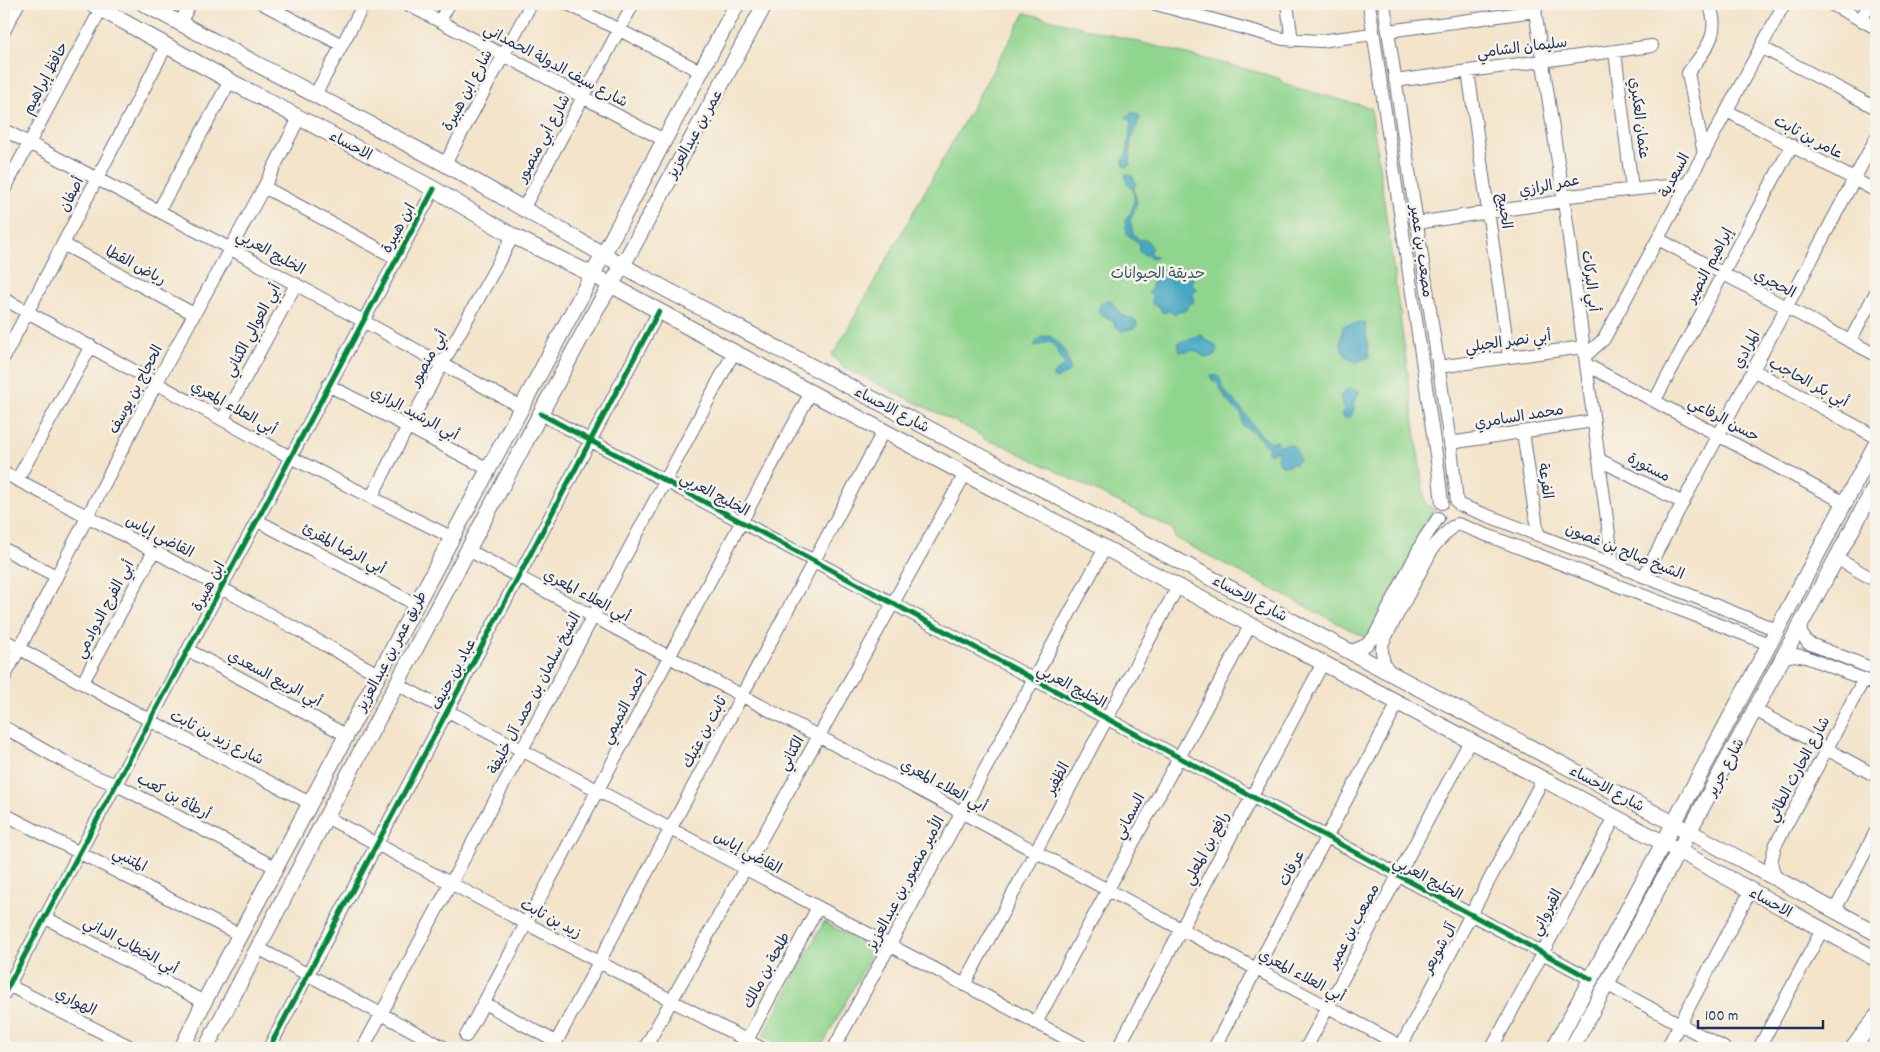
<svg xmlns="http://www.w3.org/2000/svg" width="1880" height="1052" viewBox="0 0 1880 1052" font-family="Dekko,'Playpen Sans Arabic',sans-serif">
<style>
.green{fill:#90d58e;stroke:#568276}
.water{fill:#46a8c5;stroke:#306c92}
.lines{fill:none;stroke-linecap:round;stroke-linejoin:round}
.minor-casing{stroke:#676e84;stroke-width:14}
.major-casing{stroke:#676e84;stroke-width:17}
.minor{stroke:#fff;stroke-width:12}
.major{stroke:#fff;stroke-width:15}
.cycleway-casing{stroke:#f7f3e8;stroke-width:8}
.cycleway{stroke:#00873e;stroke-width:5}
.labels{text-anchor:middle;stroke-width:5;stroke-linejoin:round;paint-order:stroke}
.street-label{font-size:15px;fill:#1b2f5e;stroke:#f7f3e8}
.park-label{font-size:15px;fill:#38586a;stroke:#f7f3e8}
</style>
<rect width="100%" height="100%" fill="#f7f3e8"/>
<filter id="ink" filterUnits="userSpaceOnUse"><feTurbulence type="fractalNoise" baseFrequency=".02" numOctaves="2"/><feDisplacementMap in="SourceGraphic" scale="10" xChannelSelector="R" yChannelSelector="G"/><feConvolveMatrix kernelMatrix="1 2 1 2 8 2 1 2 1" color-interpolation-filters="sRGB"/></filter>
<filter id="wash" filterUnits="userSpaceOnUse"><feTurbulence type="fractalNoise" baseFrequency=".0096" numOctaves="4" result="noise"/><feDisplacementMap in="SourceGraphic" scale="20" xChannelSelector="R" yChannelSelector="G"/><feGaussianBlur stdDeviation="1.12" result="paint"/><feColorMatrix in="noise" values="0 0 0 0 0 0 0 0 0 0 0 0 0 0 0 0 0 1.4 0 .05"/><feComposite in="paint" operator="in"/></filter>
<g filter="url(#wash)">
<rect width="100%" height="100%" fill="#f3e4ca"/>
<path class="green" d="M1025,13L1265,74L1280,79L1286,85L1371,108L1399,309L1401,316H1400L1408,374H1409L1408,379L1425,503L1435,510L1368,639L1175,538L1173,529L1003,445L986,440L974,431L843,367L831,355L837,348Z
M824,922L874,949L821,1048H786L763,1036Z"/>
<path class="water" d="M1130,113H1136L1140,117L1131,140L1130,165L1126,167L1124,166L1123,161L1127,152L1131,123L1126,118Z
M1125,174L1132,176L1136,183L1134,188L1137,204L1130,220L1133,234L1140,240H1147L1152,249L1149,251L1151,254L1157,257L1153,258L1139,252V244L1127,234L1125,221L1132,211L1134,201V192L1127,182Z
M1173,267L1178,271L1184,270L1188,277L1194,278L1192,283L1197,290L1193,294L1194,302L1189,304L1186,311L1181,310L1174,315L1170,311L1162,313L1160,307L1152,304V296L1148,292L1152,288V279L1157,278L1161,270L1169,271Z
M1109,299L1121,314L1136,321L1137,325L1135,328L1122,331L1116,327L1113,320C1105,317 1096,316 1100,305Z
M1365,323L1369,357L1357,362C1338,356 1339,342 1344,325Z
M1199,335L1203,336L1205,340L1214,344L1217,349L1215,355L1209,358L1203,356L1194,350L1180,352L1178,343Z
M1050,336C1061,343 1068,356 1070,368L1069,372L1056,379L1053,377V374L1065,365L1053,344L1049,342L1037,346L1034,345L1041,337Z
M1211,376H1219C1221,381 1223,389 1227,394C1233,400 1240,406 1245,414C1252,424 1259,436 1271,442L1277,441L1280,446L1291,444C1296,449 1298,453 1299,460L1295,464L1284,466C1278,462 1276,460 1278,453L1276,450L1271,454L1267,451L1269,447L1266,446L1255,433L1243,426L1242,415L1227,401L1217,382L1212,381Z
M1348,389L1360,391L1353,403L1354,409L1351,416L1345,418L1341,415L1344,409L1340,396Z"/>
</g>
<g filter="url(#ink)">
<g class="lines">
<g class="minor-casing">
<path id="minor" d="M263,4L342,45
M407,4L664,140
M568,4L700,71
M1156,4L1283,39L1320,41L1373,34
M1287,4L1292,41
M1369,4L1438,468L1442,503
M1384,4L1452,456L1457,502
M1534,4L1564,201L1613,564
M1831,4L1876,28
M1861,20L1869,4
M440,21L449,4
M180,23L190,4
M4,31L18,4
M1388,31L1536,11
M1761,47L1876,108
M1615,52L1632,189
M1468,71L1509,357
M1395,81L1652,46
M315,95L364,4
M1727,111L1876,191
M4,130L229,248L521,407
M1704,154L1688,73C1705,50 1722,34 1709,4
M445,164L531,4
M264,187L396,258
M4,190L101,9
M523,209L633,4
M159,210L230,81
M1416,223L1564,201L1568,196L1688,184
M1658,239L1876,355
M63,244L194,314
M4,299L290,457L451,537
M1850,341L1876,292
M1585,356L1604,339L1784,4
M4,357L166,46
M1587,365L1845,503
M1438,367L1583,347
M1753,370L1876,437
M328,385L488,469
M1655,400L1792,145
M541,414L1591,979
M223,419L296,284
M1523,432L1538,534
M1450,443L1593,421
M1600,460L1683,503
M4,473L154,551L378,674
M17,480L91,346
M372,496L407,428L513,236
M1460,505L1613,564L1777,630
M258,521L415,604
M1458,524L1769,644
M4,549L56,576
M468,550L1405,1048
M1836,558L1876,581
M1644,576L1876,138
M1799,626L1802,635L1808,643L1876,670
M4,640L151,721L310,803
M188,650L346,735
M1350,652L1366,645L1374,637L1424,539L1438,518
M1783,657L1795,655L1806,657L1876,684
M1392,674C1383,665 1380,655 1383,642L1434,546L1452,527
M4,678L157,382L264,187L299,118
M83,682L154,551
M397,684L1084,1048
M1755,710L1876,776
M4,727C40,748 77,771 117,785L275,867
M4,814L240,935
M326,817L761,1048
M1775,878L1771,862L1775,846L1864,679
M1835,910L1876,831
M44,917L204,1002
M258,948L445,1048
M4,983L133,1048
M1606,984L1724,1048
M964,985L1178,586
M4,994L434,189
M484,1003L556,1042
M1036,1023L1251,624
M466,1036L811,392
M269,1048L659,311
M363,1048L734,352
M553,1048L884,430
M645,1048L965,474
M743,1048L818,907
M834,1048L1105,548
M1118,1048L1323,663
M1214,1048L1398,703
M1306,1048L1470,741
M1400,1048L1543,779
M1492,1048L1615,817
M1667,1048L1751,890
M1759,1048L1822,930"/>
</g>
<g class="major-casing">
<path id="major" d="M92,4L230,81L434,189L513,236L591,274L734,352L1679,851L1876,959
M144,4L445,164L641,276L1705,840L1876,933
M182,1048L204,1002L737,4
M206,1048L326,817L595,311L623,265L765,4
M1554,1048L1876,444
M1572,1048L1876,485
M1853,1048L1876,1017"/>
</g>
<use href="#minor" class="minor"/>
<use href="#major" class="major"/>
<g class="cycleway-casing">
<path id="cycleway" d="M541,414L1591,979
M4,994L434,189
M269,1048L659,311"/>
</g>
<use href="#cycleway" class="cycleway"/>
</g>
</g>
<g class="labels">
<g class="street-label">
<text transform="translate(1522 47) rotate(-7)" y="5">سليمان الشامي</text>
<text transform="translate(556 65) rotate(28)" y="5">شارع سيف الدولة الحمداني</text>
<text transform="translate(45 78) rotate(-62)" y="5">حافظ إبراهيم</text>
<text transform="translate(467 90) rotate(-62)" y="5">شارع ابن هبيرة</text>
<text transform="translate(1640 118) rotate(83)" y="5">عثمان العكبري</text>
<text transform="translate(694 134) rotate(-61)" y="5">عمر بن عبدالعزيز</text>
<text transform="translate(1809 137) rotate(28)" y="5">عامر بن ثابت</text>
<text transform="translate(543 138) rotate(-62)" y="5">شارع أبي منصور</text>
<text transform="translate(351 145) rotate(28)" y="5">الاحساء</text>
<text transform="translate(1674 175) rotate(-62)" y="5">السعدية</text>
<text transform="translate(1549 185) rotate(-11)" y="5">عمر الرازي</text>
<text transform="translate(71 194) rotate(-63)" y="5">أصفان</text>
<text transform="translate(1505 211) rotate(82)" y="5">الحبيج</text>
<text transform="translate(398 228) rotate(-61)" y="5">ابن هبيرة</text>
<text transform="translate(1422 251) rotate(82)" y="5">مصعب بن عمير</text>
<text transform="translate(271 252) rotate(29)" y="5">الخليج العربي</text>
<text transform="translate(136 265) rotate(28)" y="5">رياض القطا</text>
<text transform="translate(1709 265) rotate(-62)" y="5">إبراهيم النصير</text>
<text transform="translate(1591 281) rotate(83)" y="5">أبي البركات</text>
<text transform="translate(1775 283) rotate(28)" y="5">الحجري</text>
<text transform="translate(252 330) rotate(-62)" y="5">أبي العوالي الكناني</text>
<text transform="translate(1508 341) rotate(-8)" y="5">أبي نصر الجيلي</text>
<text transform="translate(1746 349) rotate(-62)" y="5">المرادي</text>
<text transform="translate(428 358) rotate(-61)" y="5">أبي منصور</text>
<text transform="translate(1809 382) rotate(28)" y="5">أبي بكر الحاجب</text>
<text transform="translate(135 389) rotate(-62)" y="5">الحجاج بن يوسف</text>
<text transform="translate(234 407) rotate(29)" y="5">أبي العلاء المعري</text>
<text transform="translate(892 409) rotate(28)" y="5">شارع الاحساء</text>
<text transform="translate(415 413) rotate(28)" y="5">أبي الرشيد الرازي</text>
<text transform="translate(1519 416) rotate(-9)" y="5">محمد السامري</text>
<text transform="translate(1724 419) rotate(28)" y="5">حسن الرفاعي</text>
<text transform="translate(1649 467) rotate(27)" y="5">مستورة</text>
<text transform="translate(1546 481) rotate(82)" y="5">الفرعة</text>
<text transform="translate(715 494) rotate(28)" y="5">الخليج العربي</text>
<text transform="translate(160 536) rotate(28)" y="5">القاضي إياس</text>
<text transform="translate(344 548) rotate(28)" y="5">أبي الرضا المقرئ</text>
<text transform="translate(1625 551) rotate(22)" y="5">الشيخ صالح بن غصون</text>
<text transform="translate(208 586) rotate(-62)" y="5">ابن هبيرة</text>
<text transform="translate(587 595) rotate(28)" y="5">أبي العلاء المعري</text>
<text transform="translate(1250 598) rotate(28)" y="5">شارع الاحساء</text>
<text transform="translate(104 609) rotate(-62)" y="5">أبي الفرج الدوادمي</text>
<text transform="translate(391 651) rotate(-62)" y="5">طريق عمر بن عبدالعزيز</text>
<text transform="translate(453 674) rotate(-62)" y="5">عباد بن حنيف</text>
<text transform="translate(275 678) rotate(28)" y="5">أبي الربيع السعدي</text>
<text transform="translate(1072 686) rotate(28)" y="5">الخليج العربي</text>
<text transform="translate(534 693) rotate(-62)" y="5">الشيخ سلمان بن حمد آل خليفة</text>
<text transform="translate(624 707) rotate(-62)" y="5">أحمد التميمي</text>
<text transform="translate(704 732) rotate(-62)" y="5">ثابت بن عتيك</text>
<text transform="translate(217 737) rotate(27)" y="5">شارع زيد بن ثابت</text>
<text transform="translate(791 753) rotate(-61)" y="5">الكتاني</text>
<text transform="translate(1725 767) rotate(-62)" y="5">شارع جرير</text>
<text transform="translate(1798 769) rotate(-62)" y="5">شارع الحارث الطائي</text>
<text transform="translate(1057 778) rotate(-62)" y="5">الظفير</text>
<text transform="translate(944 785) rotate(28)" y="5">أبي العلاء المعري</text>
<text transform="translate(1607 788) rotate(28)" y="5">شارع الاحساء</text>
<text transform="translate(174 796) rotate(28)" y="5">أرطأة بن كعب</text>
<text transform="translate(1129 816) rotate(-62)" y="5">السماني</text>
<text transform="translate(1206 848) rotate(-62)" y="5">رافع بن المعلي</text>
<text transform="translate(748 852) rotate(28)" y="5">القاضي إياس</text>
<text transform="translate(130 859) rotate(27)" y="5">المتنبي</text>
<text transform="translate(1291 868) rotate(-62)" y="5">عرفات</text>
<text transform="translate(1428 878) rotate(28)" y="5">الخليج العربي</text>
<text transform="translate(905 883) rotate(-62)" y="5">الأمير منصور بن عبدالعزيز</text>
<text transform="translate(1771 902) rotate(29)" y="5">الاحساء</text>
<text transform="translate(1546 912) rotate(-62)" y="5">القيرواني</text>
<text transform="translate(551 918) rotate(28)" y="5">زيد بن ثابت</text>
<text transform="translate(1353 926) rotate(-62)" y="5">مصعب بن عمير</text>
<text transform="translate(131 945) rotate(28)" y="5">أبي الخطاب الداني</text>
<text transform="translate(1439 948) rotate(-62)" y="5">آل شويعر</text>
<text transform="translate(766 970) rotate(-62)" y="5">طلحة بن مالك</text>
<text transform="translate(1302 975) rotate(28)" y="5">أبي العلاء المعري</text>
<text transform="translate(76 1001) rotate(27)" y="5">الهواري</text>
</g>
<g class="park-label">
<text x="1158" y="278">حديقة الحيوانات</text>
</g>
</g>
<rect width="1880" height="1052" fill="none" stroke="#f7f3e8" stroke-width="20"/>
<path d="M1698 1020v8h125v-8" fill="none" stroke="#1b2f5e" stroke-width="2.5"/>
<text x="1705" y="1020" font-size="15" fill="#1b2f5e" stroke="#f7f3e8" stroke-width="4" paint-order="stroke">100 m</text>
</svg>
